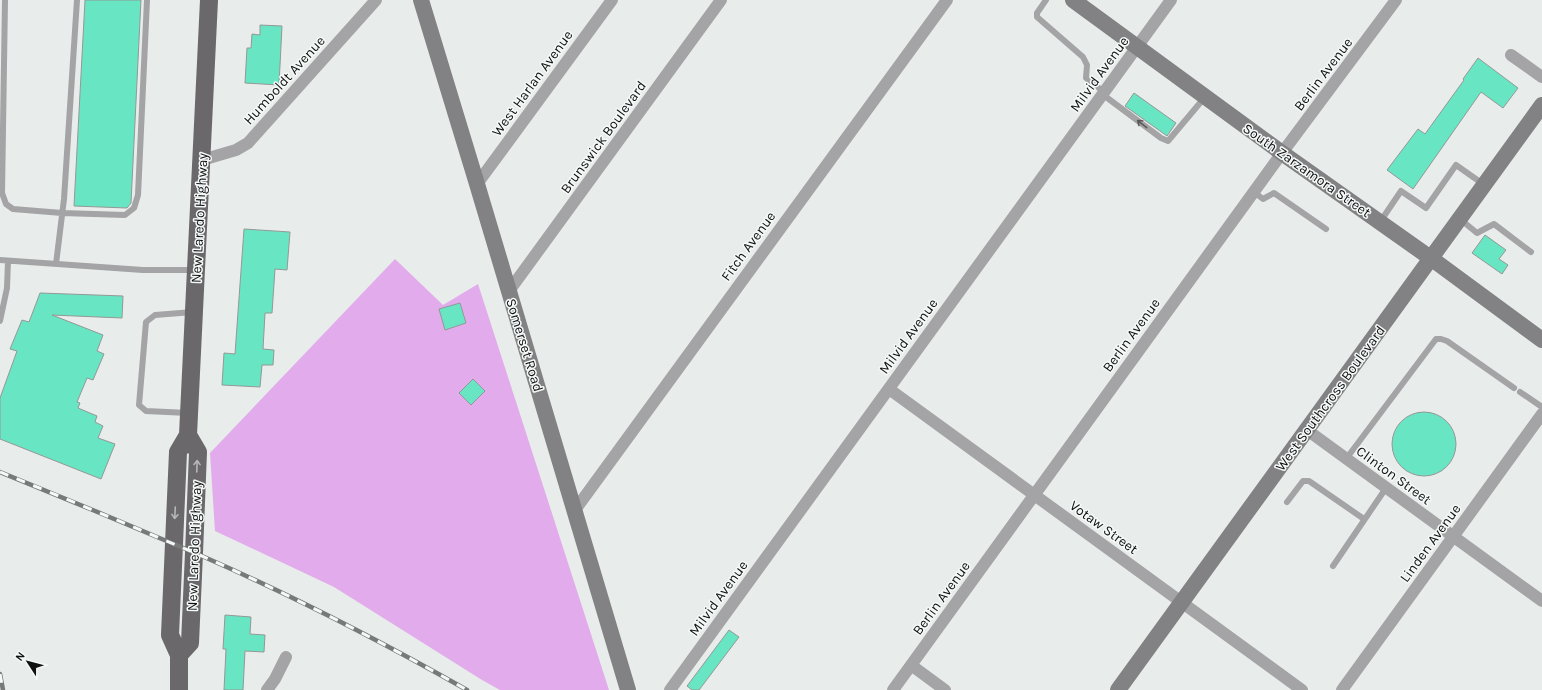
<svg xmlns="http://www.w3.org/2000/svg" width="1542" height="690" viewBox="0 0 1542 690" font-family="Karla,sans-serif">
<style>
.green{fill:#e2abec}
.building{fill:#68e5c2;stroke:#949896}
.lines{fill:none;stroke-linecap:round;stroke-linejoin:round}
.service{stroke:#a4a3a5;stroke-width:6}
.minor{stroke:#a4a3a5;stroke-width:12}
.secondary{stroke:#828183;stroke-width:16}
.primary{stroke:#6a686a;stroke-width:18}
.rail-casing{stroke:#777a79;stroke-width:4.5}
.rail{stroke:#f5f9f8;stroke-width:3;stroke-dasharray:9;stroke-linecap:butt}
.oneway{stroke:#5a5a5b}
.oneway2{stroke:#b6b8b8}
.labels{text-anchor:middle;stroke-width:3;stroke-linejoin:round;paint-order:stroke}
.street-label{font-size:14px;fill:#101211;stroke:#f5f9f8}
</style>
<rect width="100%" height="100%" fill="#e8ecea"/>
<path class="green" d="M395,259L443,305L478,284L609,690H500L482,680L334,587L215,531L210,453Z"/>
<path class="building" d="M85,0H141L131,203L127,208L74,206Z
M260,25L282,26L279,85L245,83L247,48H251L252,34L260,35Z
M1478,58L1518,88L1503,108L1481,92L1413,189L1387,170L1418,129L1425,134L1464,80L1463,79Z
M1134,93L1176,123L1167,136L1125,106Z
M244,229L290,232L287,270L275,269L272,313H265L263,349L274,350L273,365H262L260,387L222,385L224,353L235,354Z
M1485,235L1506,250L1499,259L1508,265L1502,274L1472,253Z
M40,293L123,296L122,318L52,315L103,335L97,351L104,354L93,380L87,378L77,402L80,403L78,408L97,416L95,422L103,426L98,438L115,444L101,479L0,439V398L17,351L10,349L22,320L29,322Z
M460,303L466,323L445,330L439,309Z
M473,379L485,391L471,405L459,393Z
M1392 444a32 32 0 1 1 64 0a32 32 0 1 1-64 0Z
M225,615L251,617L250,634L265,635L264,652L245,651L243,690H224L226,649H223Z
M729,630L739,637L699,690H692L687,686Z"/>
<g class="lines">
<path class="service" d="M5,0L2,193L6,204L13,209L62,213L125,215L134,208L138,195L147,0
M1046,0L1037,13V17L1083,57L1087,65L1086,78L1104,92
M1102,94L1161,138L1168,141L1205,97
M1254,192L1263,199L1274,193L1326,229
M1460,219L1477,233L1494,224L1531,252
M1380,222L1401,191L1426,208L1456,165L1483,184
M0,260L143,270H194
M56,264L64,199L77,0
M0,321L7,288L8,261
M1520,392L1542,407
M188,413L146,411L139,405L146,322L155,315L193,312
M1346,459L1436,339H1441L1447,341L1514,388
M1287,502L1303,481H1309L1364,519
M1333,566L1386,488"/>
<path class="minor" d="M1511,55L1542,77
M202,160L236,150L248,143L376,0
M477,184L612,0
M509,291L721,0
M889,389L1302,690
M1307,430L1542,601
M575,510L947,0
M911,665L945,690
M267,690L275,679L286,657
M670,690L1171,0
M893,690L1282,153L1396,0
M1342,690L1542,414"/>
<path class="secondary" d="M421,0L477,184L628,690
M1073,0L1282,153L1432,259L1542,340
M1118,690L1542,105"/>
<path class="primary" d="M179,655L190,643L194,553L198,452L188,435
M179,690V655L170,635L178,452L188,435L209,0"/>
<g class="rail-casing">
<path id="rail" d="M0,472C52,493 105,515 157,537C262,580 368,634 467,690
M0,674L3,690"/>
</g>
<use href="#rail" class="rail"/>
</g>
<defs><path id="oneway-shaft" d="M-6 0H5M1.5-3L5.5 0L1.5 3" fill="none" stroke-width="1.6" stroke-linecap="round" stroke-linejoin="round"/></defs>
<use class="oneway" href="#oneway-shaft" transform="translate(1142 124) rotate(-142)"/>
<g class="oneway2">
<use href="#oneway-shaft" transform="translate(197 466) rotate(-88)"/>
<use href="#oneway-shaft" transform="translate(175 513) rotate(93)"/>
</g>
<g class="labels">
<g class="street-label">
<text transform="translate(1099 74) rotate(-54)" y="5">Milvid Avenue</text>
<text transform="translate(1323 74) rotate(-53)" y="5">Berlin Avenue</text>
<text transform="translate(284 80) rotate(-48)" y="5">Humboldt Avenue</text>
<text transform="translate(532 83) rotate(-54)" y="5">West Harlan Avenue</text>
<text transform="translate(603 137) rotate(-54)" y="5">Brunswick Boulevard</text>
<text transform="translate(1307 170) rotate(35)" y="5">South Zarzamora Street</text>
<text transform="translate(199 218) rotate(-87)" y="5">New Laredo Highway</text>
<text transform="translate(748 246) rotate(-54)" y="5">Fitch Avenue</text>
<text transform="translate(1131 335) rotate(-54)" y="5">Berlin Avenue</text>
<text transform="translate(908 336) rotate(-54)" y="5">Milvid Avenue</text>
<text transform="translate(525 345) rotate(73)" y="5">Somerset Road</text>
<text transform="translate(1330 398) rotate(-54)" y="5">West Southcross Boulevard</text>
<text transform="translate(1394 475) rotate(36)" y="5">Clinton Street</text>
<text transform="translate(1104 527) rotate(36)" y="5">Votaw Street</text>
<text transform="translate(1430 543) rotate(-54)" y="5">Linden Avenue</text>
<text transform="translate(194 546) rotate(-88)" y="5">New Laredo Highway</text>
<text transform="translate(718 598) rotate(-54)" y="5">Milvid Avenue</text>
<text transform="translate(941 598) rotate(-54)" y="5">Berlin Avenue</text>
</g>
</g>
<g transform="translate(28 662) rotate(306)" stroke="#f5f9f8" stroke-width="3" paint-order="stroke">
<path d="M0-3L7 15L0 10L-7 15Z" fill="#101211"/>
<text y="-6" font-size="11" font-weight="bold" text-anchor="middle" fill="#101211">N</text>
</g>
</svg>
